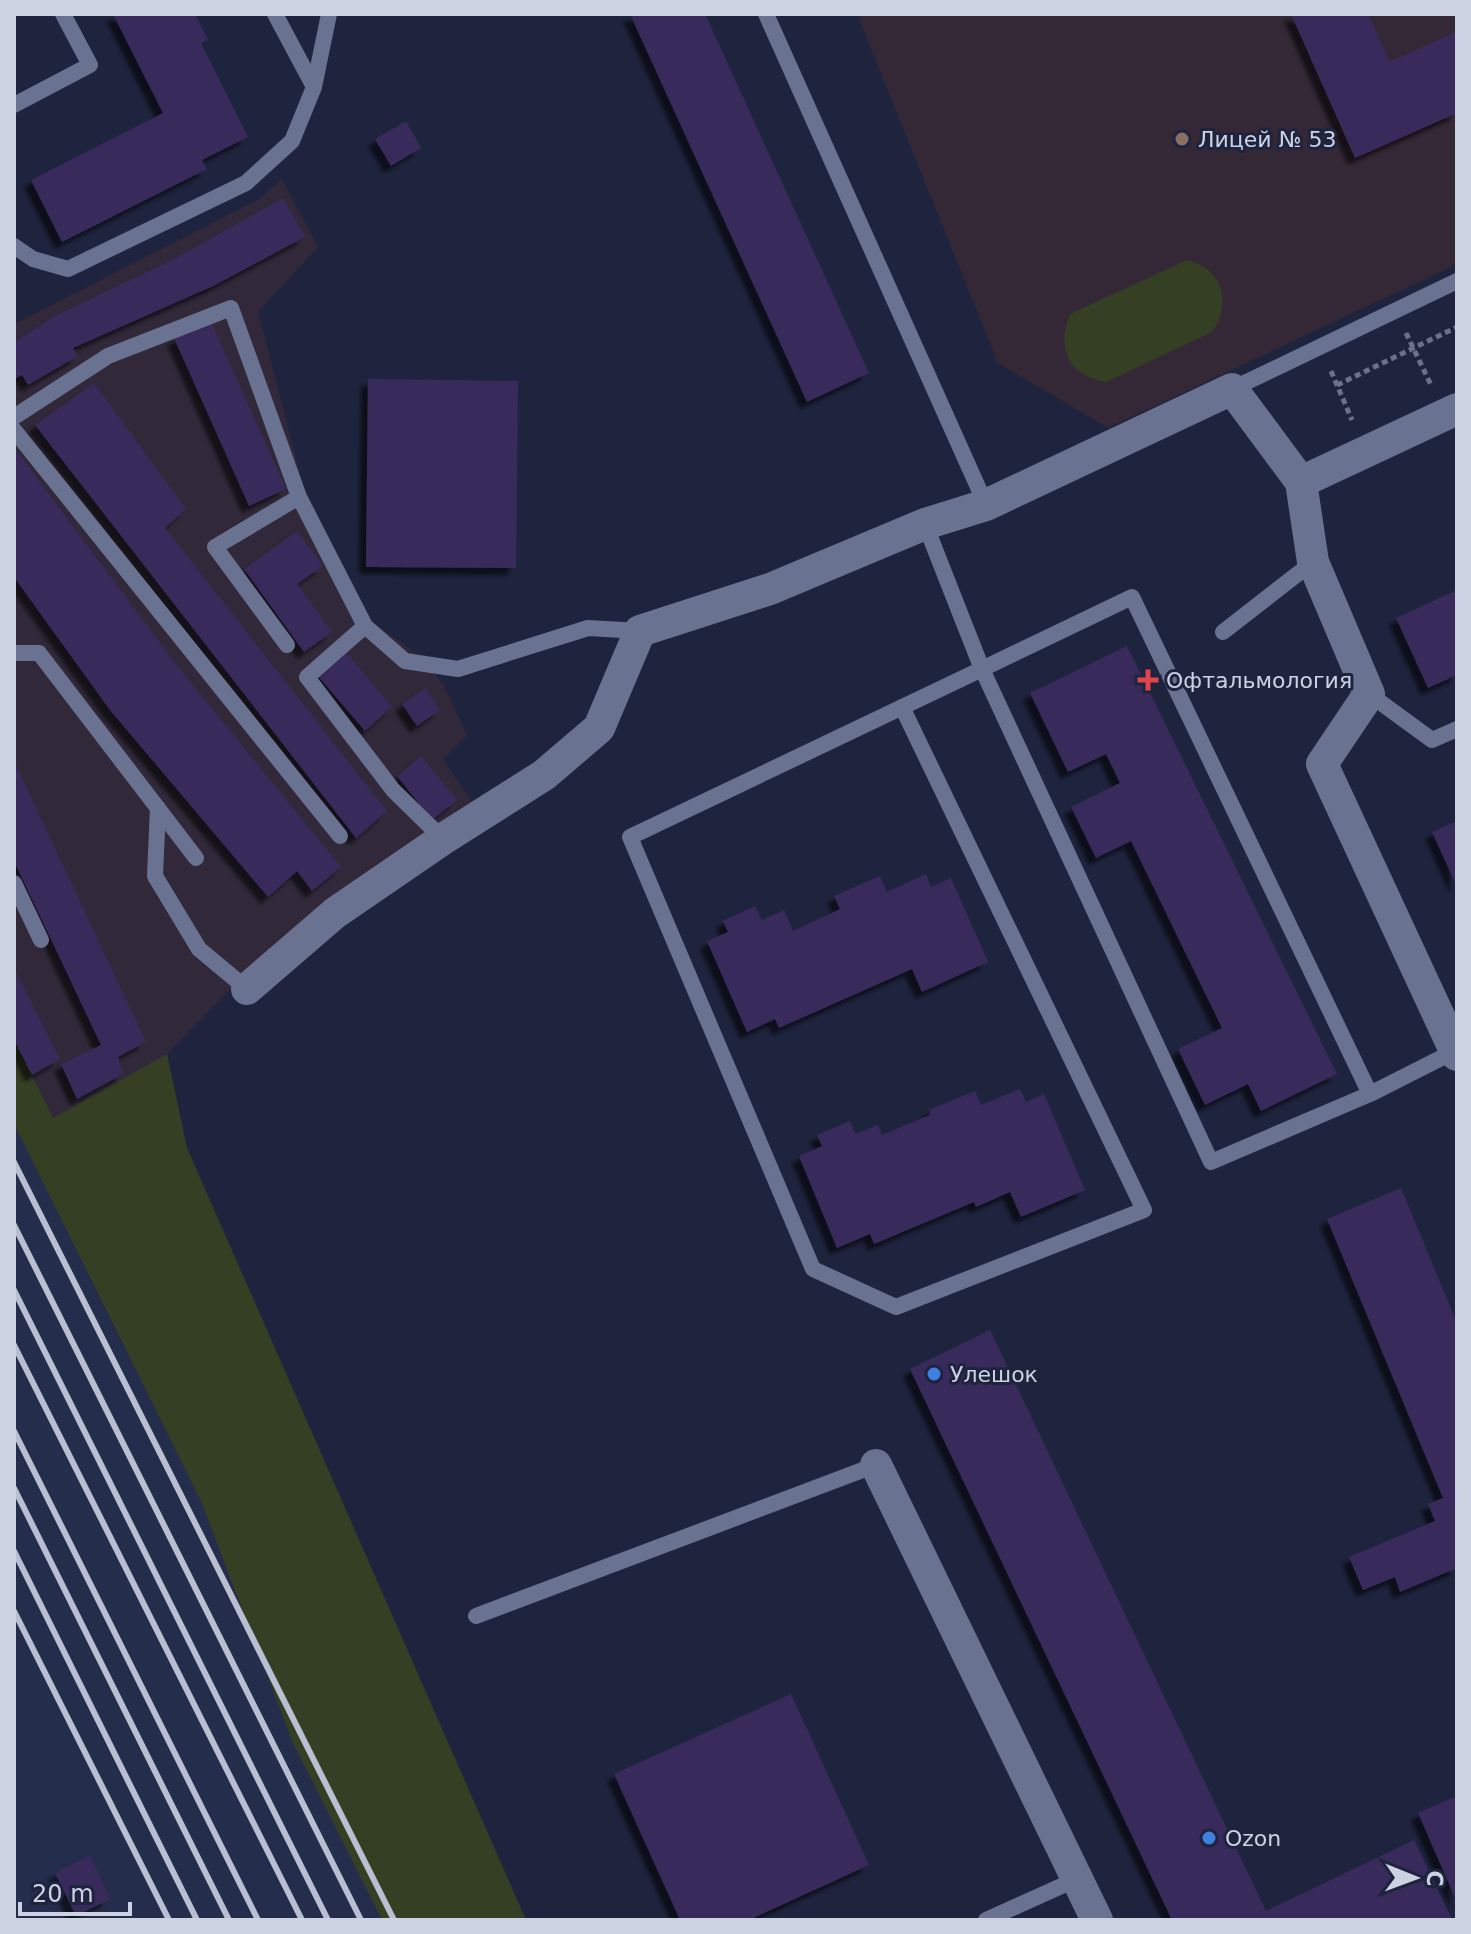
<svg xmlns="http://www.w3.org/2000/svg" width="1471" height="1934" viewBox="0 0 1471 1934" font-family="'DejaVu Sans',sans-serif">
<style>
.built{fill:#252d4d}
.industrial{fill:#312939}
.education{fill:#352836}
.green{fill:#343f23}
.building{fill:#372c5a;filter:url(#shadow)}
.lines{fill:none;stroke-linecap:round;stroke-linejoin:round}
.path{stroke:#6c7187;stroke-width:5;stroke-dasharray:6 4;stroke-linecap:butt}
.lane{stroke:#6a7291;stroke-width:16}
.street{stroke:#6a7291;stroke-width:32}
.rail{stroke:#b9bed0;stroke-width:6}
.education-dot{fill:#8d6e63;stroke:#1e243e;stroke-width:3}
.health-dot{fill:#e0444e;stroke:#1e243e;stroke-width:3}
.shop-dot{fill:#3f7fe0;stroke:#1e243e;stroke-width:3}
.labels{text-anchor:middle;stroke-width:6;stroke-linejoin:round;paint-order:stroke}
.poi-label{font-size:22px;fill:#cdd2e3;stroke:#1e243e;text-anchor:start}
</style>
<defs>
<filter id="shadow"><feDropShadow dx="-7" dy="7" stdDeviation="2" flood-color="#0009"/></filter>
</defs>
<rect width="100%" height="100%" fill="#1e243e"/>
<path class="built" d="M14,1039L53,1118L167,1054L187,1148L526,1920H14Z"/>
<path class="industrial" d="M282,179L318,247L258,312L305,493L372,622L423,658L444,686L467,735L443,759L476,808L273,946L167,1054L53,1119L14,1039V324L258,200Z"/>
<path class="education" d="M857,14H1457V264L1108,428L998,363Z"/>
<path class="green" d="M1187,260C1223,269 1232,302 1212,332L1106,382C1068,376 1056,348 1070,314Z
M14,1039L53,1118L167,1054L187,1148L526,1920H382L293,1743L201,1501L14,1124Z"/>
<path class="building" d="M113,14H195L208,40L201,43L248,137L202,160L207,169L62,242L31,180L163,113Z
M630,14H705L869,373L807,402Z
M1291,14H1368L1390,62L1457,31V113L1355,158Z
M406,121L421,148L391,166L375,139Z
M283,198L305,237L213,286L73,348L78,356L28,385L22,375L14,379V342L55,316L170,261Z
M211,322L286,489L249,506L174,338Z
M368,379L518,381L516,568L366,567Z
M94,383L186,509L165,528L387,811L356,838L35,425Z
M14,447L174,662L341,867L312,891L297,871L268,897L110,710L14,577Z
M297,531L323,566L297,584L332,632L304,652L244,569Z
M1457,590V675L1428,688L1396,618Z
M1127,646L1337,1074L1261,1111L1248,1084L1205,1105L1178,1049L1222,1028L1131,841L1096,858L1071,807L1120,783L1106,754L1068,772L1030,693Z
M346,652L392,707L365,731L318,676Z
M425,688L440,710L417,726L402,704Z
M421,756L457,800L432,820L397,776Z
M14,761L146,1042L118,1057L123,1074L77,1099L61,1064L101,1045L14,861Z
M1457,821V887L1432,832Z
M926,874L931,887L951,878L988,962L922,992L912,969L779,1028L775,1019L747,1032L707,941L728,932L723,921L755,906L762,920L784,910L793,931L840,909L834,896L880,876L887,892Z
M14,968L60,1059L32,1075L14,1039Z
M1020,1089L1026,1102L1044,1094L1085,1190L1021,1217L1010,1192L976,1207L974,1202L874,1244L870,1234L837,1248L799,1156L822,1146L817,1135L850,1121L855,1134L878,1125L882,1135L930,1115L929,1110L975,1091L981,1105Z
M1401,1188L1457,1323V1568L1400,1592L1395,1577L1363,1590L1349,1557L1435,1521L1428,1504L1443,1498L1327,1219Z
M990,1330L1266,1911L1414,1840L1452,1920H1172L910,1369Z
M791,1694L869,1865L749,1920H680L614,1774Z
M1457,1796V1902L1418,1813Z
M90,1856L110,1899L76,1916L55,1873Z"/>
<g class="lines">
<path class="path" d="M1406,333L1431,385
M1331,371L1352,420
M1337,385L1457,327"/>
<path class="lane" d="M275,14L314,87
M766,14L986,505
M14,105L90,65L63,14
M14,246L33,259L68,269L246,183L292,141L314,87L329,14
M1232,389L1457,281
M14,417L108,356L231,308L299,497L365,626L405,661L458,669L588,628L640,631
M14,430L340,836
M925,524L982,669L1132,597L1370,1094
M365,626L307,677L393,790L443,839
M1223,632L1313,562
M287,645L215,547L299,497
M14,653H39L196,858
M1369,694L1432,740L1457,729
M902,707L1144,1210L896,1307L813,1269L630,837L982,669L1211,1162L1370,1094L1455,1051
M158,808L155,876L199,949L247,989
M14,883L41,940
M476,1616L876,1465
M986,1920L1077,1879"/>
<path class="street" d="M1301,482L1457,409
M247,989L335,913L443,839L544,775L599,728L640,631L770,589L925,524L986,505L1232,389L1301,482L1313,562L1369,694L1322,764L1457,1055
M876,1465L1097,1920"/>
<path class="rail" d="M14,1162L394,1920
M14,1225L361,1920
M14,1290L328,1920
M14,1345L302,1920
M14,1431L258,1920
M14,1488L229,1920
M14,1551L197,1920
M14,1611L169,1920"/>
</g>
<circle class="education-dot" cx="1182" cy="139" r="8"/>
<path class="health-dot" d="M1144 668h8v8h8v8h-8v8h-8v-8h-8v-8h8z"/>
<g class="shop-dot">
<circle cx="934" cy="1374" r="8"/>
<circle cx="1209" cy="1838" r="8"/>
</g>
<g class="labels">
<g class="poi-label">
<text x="1198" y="147">Лицей № 53</text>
<text x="1166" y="688">Офтальмология</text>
<text x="950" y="1382">Улешок</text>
<text x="1225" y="1846">Ozon</text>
</g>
</g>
<rect width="1471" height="1934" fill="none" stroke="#cdd2e3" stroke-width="32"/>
<g transform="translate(1415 1878) rotate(91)" stroke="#1e243e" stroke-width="6" paint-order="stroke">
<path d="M0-6L14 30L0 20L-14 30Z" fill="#cdd2e3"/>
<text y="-12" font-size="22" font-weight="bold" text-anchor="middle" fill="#cdd2e3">С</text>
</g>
<path d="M20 1902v12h110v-12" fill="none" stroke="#cdd2e3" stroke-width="4"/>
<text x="32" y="1902" font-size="24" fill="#cdd2e3" stroke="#1e243e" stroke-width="6" paint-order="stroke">20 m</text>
</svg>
